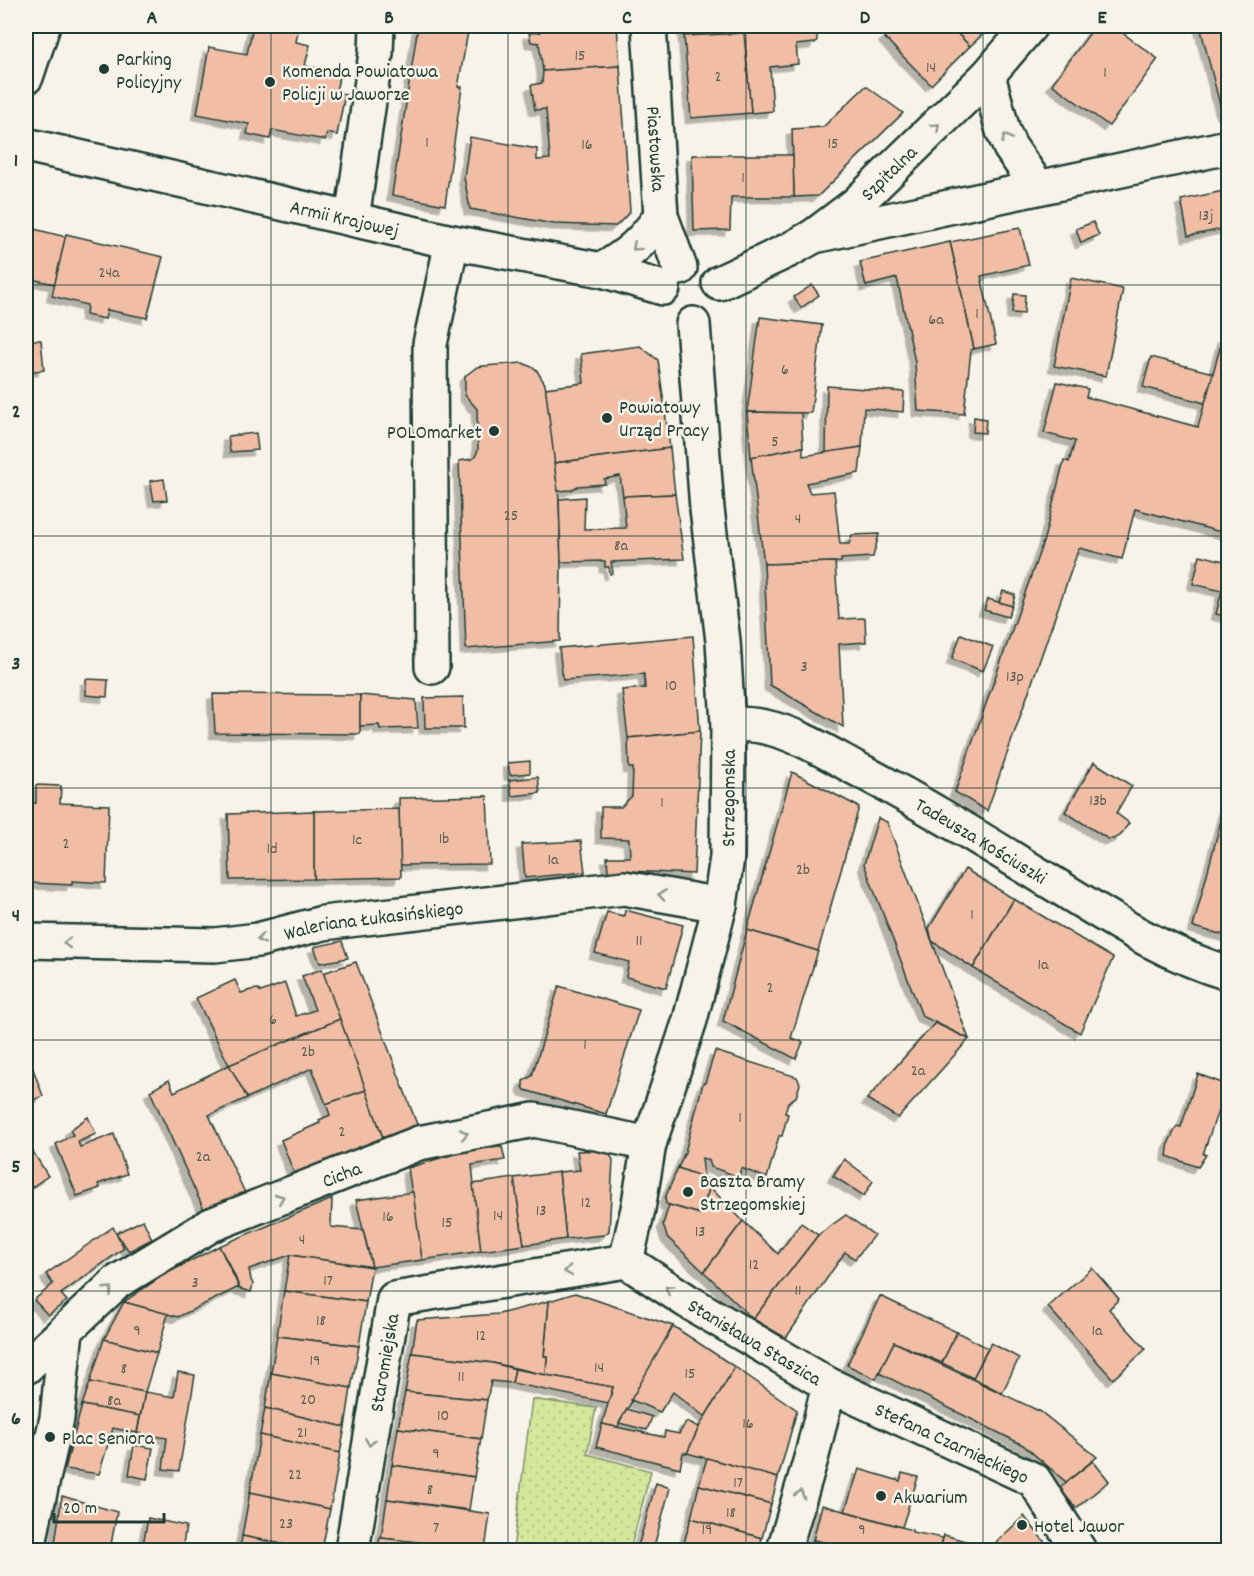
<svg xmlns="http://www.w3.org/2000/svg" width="1254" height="1576" font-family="Dekko,sans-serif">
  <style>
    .park { fill: url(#park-dots); stroke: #7a9267; stroke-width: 1.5 }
    .building { fill: #f2bda5; stroke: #1f3d34; stroke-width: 1.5; filter: url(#shadow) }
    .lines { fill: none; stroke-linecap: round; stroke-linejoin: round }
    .minor-casing { stroke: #1f3d34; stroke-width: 38 }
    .minor { stroke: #f7f3e8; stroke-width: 33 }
    .oneway { stroke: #8b988e }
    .grid { fill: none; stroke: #1f3d34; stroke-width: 1.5; stroke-opacity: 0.55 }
    .poi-dot { fill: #1f3d34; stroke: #f7f3e8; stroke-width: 2 }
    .labels { text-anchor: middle; stroke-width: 5; stroke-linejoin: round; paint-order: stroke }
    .number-label { font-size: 16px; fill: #545d50 }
    .poi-label { font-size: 20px; fill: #1f3d34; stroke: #f7f3e8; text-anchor: start }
    .street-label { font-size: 20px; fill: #1f3d34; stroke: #f7f3e8 }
    .neatline { fill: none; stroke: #1f3d34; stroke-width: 2 }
    .grid-label { font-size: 20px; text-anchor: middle; font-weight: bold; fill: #1f3d34 }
  </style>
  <defs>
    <pattern id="park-dots" width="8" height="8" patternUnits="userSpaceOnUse" patternTransform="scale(1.5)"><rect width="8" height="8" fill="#d5e79a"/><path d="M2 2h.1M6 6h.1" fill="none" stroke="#b6c785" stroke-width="1.8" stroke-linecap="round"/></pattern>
    <filter id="shadow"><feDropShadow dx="-5.5" dy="5.5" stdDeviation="0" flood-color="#0004"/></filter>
  </defs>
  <rect width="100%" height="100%" fill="#f7f3e8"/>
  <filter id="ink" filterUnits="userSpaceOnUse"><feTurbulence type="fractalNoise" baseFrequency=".0167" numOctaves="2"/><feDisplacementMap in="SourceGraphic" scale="12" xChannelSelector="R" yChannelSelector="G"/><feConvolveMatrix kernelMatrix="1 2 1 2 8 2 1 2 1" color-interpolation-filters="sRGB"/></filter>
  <g filter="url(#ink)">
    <!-- park -->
    <path class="park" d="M532,1399L596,1408L587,1454L651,1471L630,1550H513Z"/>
    <!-- building -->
    <g class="building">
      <path d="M253,26H299L296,42L310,45L305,66L340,72L336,92L345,94L337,135L327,133L325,140L272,130L270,139L247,134L249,124L197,114L209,47L247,54Z"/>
      <path d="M418,26H469L458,87H462L445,205L392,195Z"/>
      <path d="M539,26H617L620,66L543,71L539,43L531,42L529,33L540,32Z"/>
      <path d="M683,26H817V40L815,43L796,45L798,64L770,67L773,111L751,113L744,33L684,36Z"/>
      <path d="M896,26H950L970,46L931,85L884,37Z"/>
      <path d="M950,26H992L970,46Z"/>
      <path d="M1095,26H1113L1158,59L1109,126L1052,84Z"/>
      <path d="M1200,26H1228V112L1222,113Z"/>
      <path d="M744,33L751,113L691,118L684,36Z"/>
      <path d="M620,66L630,212L616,226L554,224L470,209L464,177L470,137L537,149V160L550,159L546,109L535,110L531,85L542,83L543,71Z"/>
      <path d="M866,86L903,113L818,196L794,197L792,129L823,127Z"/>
      <path d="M692,155H793L794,197H731L730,230L694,231Z"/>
      <path d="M1228,190V228L1188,236L1181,200Z"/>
      <path d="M1093,222L1099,235L1081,243L1076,229Z"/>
      <path d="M26,227L66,237L55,284L26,278Z"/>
      <path d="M1020,228L1029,265L981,276L996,344L974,349L950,242Z"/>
      <path d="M66,234L163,257L147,318L107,310L105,319L86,315L87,305L52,296Z"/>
      <path d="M950,242L974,349L971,350L964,414L918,411L915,362L897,278L866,286L860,262Z"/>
      <path d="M1071,278L1123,289L1106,376L1054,366Z"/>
      <path d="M812,285L819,295L801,308L794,297Z"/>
      <path d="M1014,294L1025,295L1024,314L1012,313Z"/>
      <path d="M760,317L822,325L811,413L747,412Z"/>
      <path d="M1223,337L1228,339V534L1135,509L1122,559L1079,548L987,811L955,792L1044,539L1064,460L1069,462L1075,441L1044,433L1057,382L1088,389L1086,397L1198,427Z"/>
      <path d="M26,340H41L44,370L26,372Z"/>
      <path d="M640,346L658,360L670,448L554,463L545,388L584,383L581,354Z"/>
      <path d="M1151,357L1213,373L1205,403L1143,387Z"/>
      <path d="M523,363L536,369L545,384L559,499L561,562L560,641L466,649L459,461L472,459L475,457L478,450L477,409L465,395V376L477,367L484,366Z"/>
      <path d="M827,386L904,392L903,412L864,408L862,447L826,453Z"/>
      <path d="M747,412L801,413L803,447L751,457Z"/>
      <path d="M26,414L27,493H26Z"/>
      <path d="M974,417L986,419L985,433L973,432Z"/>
      <path d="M256,433L258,450L230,452L228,436Z"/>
      <path d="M803,447V456L862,447L859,473L806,483L810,493L834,491L840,544H849L852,535L879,534L873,557L841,559V562L764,564L751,457Z"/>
      <path d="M670,448L675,494L623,496L620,476L604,479L605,484L578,486L571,490L558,491L554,463Z"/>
      <path d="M164,479L167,500L154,501L150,481Z"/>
      <path d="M675,494L684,559L611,562L613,573L610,574L609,567H605V561L561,562L559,499L585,497L584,529L626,528L623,496Z"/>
      <path d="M1200,555L1228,562V617L1216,614L1222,591L1193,584Z"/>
      <path d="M835,562L839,619L865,618L866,642L839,644L843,727L770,685L764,564Z"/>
      <path d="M1003,591L1015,595L1012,606L999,602Z"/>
      <path d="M988,599L1012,606L1008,617L984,610Z"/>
      <path d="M961,634L993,647L983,671L952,659Z"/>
      <path d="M693,636L700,731L628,738L622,690L645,688L644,674L563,680L559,648Z"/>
      <path d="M86,679L108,680L107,697L86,695Z"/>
      <path d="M213,694L360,695V734L215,733Z"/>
      <path d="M360,695L416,700L418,728L380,729L379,725L360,726Z"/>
      <path d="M463,697L464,728H425L424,698Z"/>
      <path d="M700,731L694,874L628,871L608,872L607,857H630L629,839L601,838V807H621L632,796L633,768H629L628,738Z"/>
      <path d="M530,761V773L510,775L508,763Z"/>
      <path d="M1094,762L1132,786L1116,813L1129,823L1120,836L1113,839H1108L1065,812Z"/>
      <path d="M792,772L859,807L818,951L747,930Z"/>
      <path d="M538,777L540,793L512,796L509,780Z"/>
      <path d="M36,785L61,786L60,803L109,805L106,883L72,881V885L31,883L32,879H26V803H36Z"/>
      <path d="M487,796L490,864L400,865L399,798Z"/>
      <path d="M1226,802L1228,803V936L1193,927Z"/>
      <path d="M399,809L401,877L314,879V811Z"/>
      <path d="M314,811V879L230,880L228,814Z"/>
      <path d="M878,818L887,822L969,1039L922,1016L864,864Z"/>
      <path d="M581,841L585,872L525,878L522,844Z"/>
      <path d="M965,869L1014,899L973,968L932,941L929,928Z"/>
      <path d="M1014,899L1113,958L1080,1033L973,968Z"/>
      <path d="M625,910L683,925L666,988L626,977L629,962L595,953L607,912L624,916Z"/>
      <path d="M747,930L818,951L791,1038L803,1042L796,1059L723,1021Z"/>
      <path d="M342,941L348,958L320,963L314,947Z"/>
      <path d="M356,962L418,1127L383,1138L323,973Z"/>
      <path d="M322,969L340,1019L229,1065L196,998L235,980L241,993L251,990L258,989L261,992L285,983L296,1016L315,1010L302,976Z"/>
      <path d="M559,986L639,1010L606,1114L525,1090L523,1087V1081L532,1076Z"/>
      <path d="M340,1019L366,1090L326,1104L312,1068L247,1098L229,1065Z"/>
      <path d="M935,1023L969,1039L898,1118L867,1099Z"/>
      <path d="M715,1051L797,1077L800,1084L796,1097L788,1102L785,1113L788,1114L782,1136H779L767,1178L741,1168L739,1177L711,1167L709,1160L702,1158L704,1178L678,1168L685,1152L703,1083H705Z"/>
      <path d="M229,1065L247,1098L209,1115L246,1195L205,1212L150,1091L169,1080L174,1092Z"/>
      <path d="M32,1066L43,1096L26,1103V1068Z"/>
      <path d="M1198,1074L1227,1085L1203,1154L1206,1155L1198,1167L1167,1156L1169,1142L1177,1126L1181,1127Z"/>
      <path d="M366,1090L383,1138L294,1173L281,1140L320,1123L319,1120L330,1115L326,1104Z"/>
      <path d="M88,1117L96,1134L78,1142L80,1147L114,1134L127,1174L98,1184L100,1188L77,1196L56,1144L73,1135L70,1130Z"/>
      <path d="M27,1142L48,1176L26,1191V1143Z"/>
      <path d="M502,1147L505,1160L472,1165L481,1251L422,1260L408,1168L466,1150Z"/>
      <path d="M604,1150L609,1153L613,1160L609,1231L604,1235L566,1239L559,1172L580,1170L577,1151Z"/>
      <path d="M844,1159L873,1181L864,1196L833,1176Z"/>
      <path d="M678,1168L713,1181L700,1214L666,1204L665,1198Z"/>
      <path d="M559,1172L566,1239L524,1245L514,1178Z"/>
      <path d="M514,1178L524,1245L481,1251L473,1184Z"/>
      <path d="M710,1187L743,1221L704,1272L667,1237L663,1224L669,1205L700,1214Z"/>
      <path d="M413,1192L422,1260L372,1267L356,1200Z"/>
      <path d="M332,1199L331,1227L363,1230L372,1267L290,1255L249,1269L251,1280L253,1284L251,1292L237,1288L239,1287L234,1274L219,1246Z"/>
      <path d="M846,1215L874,1235L855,1259L845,1252L786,1338L753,1319L818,1235Z"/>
      <path d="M143,1220L152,1239L129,1251L116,1233Z"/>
      <path d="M743,1221L778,1254L801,1223L818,1235L753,1319L704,1272Z"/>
      <path d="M113,1227L124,1248L61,1294L67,1301L48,1315L34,1300L53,1284L46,1274Z"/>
      <path d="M219,1246L239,1287L178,1317L124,1302L162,1276Z"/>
      <path d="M290,1255L372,1267L366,1302L284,1291Z"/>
      <path d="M1092,1268L1119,1299L1109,1309L1146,1349L1113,1379L1048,1307Z"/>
      <path d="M284,1291L366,1302L359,1346L277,1336Z"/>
      <path d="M575,1293L673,1326L617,1428L602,1424L613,1387L546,1375L547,1356H544L549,1301Z"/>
      <path d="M880,1296L957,1332L942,1363L894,1342L876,1379L847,1365Z"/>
      <path d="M549,1301L544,1356H547L546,1375L493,1363L412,1353L417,1320L499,1314Z"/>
      <path d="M124,1302L168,1314L157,1353L104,1339Z"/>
      <path d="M673,1326L735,1367L705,1417L673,1392L660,1412L631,1400Z"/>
      <path d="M957,1332L988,1348L973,1378L942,1363Z"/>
      <path d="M277,1336L359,1346L351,1388L271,1373Z"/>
      <path d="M104,1339L157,1353L145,1392L90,1382Z"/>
      <path d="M894,1342L1041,1412L1097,1457L1066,1482L1023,1445L879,1373Z"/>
      <path d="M991,1343L1019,1358L1002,1393L973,1378Z"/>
      <path d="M412,1353L493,1363L515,1369L512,1383L491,1381L487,1400L405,1392Z"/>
      <path d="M735,1367L797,1410L778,1478L687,1453L699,1427Z"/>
      <path d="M515,1369L546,1375L613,1387L608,1403L512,1383Z"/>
      <path d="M178,1372L195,1375L179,1471L163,1469L167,1438L137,1433L145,1392L174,1397Z"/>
      <path d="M271,1373L351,1388L345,1427L265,1408Z"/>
      <path d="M90,1382L145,1392L140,1416L82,1405Z"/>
      <path d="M405,1392L487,1400L481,1439L398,1428Z"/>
      <path d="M82,1405L140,1416L137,1433L113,1428L99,1474L65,1469Z"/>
      <path d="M265,1408L345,1427L340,1453L260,1435Z"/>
      <path d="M627,1409L652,1417L647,1430L619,1423Z"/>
      <path d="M686,1422L699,1427L687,1453H683L680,1468L596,1447L602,1424L664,1437L665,1431L679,1434Z"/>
      <path d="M398,1428L481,1439L474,1477L392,1465Z"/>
      <path d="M260,1435L340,1453L330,1509L250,1492Z"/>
      <path d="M134,1445L153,1448L147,1479L129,1475Z"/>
      <path d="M707,1458L778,1478L771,1504L699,1485Z"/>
      <path d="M1093,1461L1109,1481L1076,1508L1059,1488Z"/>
      <path d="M392,1465L474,1477L469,1510L387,1499Z"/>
      <path d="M859,1469L900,1481L902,1473L918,1477L902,1527L845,1511Z"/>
      <path d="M656,1483L670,1488L653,1550H637Z"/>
      <path d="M699,1485L771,1504L762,1538L691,1518Z"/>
      <path d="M250,1492L330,1509L322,1550H311L242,1536Z"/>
      <path d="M62,1496L117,1512L110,1550H54Z"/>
      <path d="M387,1499L490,1514L485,1550L381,1538Z"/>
      <path d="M822,1505L912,1530V1532L943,1538L940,1550H864L813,1540Z"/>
      <path d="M1024,1516L1047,1545V1550H940L944,1535L990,1548Z"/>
      <path d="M148,1518L186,1526L182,1550H142Z"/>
      <path d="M691,1518L762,1538L759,1550H682Z"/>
      <path d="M242,1536L311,1550H240Z"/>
      <path d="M380,1538H381L462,1547V1550H377Z"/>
      <path d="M813,1540L864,1550H810Z"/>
    </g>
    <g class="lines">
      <!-- minor casing -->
      <g class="minor-casing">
        <g id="minor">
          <path id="s1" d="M649,26L661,216L680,268"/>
          <path d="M988,75L1003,131L1010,147L1038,187"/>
          <path d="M26,77L43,26"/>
          <path id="s2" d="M26,145L452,242L602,270L663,288"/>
          <path d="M352,219L376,53L377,26"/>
          <path d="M814,236L1228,147"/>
          <path d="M602,270C629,254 643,242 661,216"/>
          <path id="s3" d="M719,283L789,250L814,236L855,205L988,75L1030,26"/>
          <path d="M432,667L430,344L452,242"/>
          <path id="s4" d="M728,724C740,724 753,724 765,727C799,734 832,756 863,772C933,809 1000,851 1067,892C1119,924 1170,956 1228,973"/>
          <path id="s5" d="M26,941L215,945L258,940L323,923L624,888L720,905"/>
          <path id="s6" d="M626,1261L638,1209L649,1144L690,1020L720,905L727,857L728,724L723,641L707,509L693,324"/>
          <path id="s7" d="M626,1261L687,1301L829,1385L812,1455L784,1550"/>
          <path id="s8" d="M66,1330L117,1282L211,1225L419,1143L534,1120L649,1144"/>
          <path d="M26,1367L66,1330L57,1418L35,1514L28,1550"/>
          <path id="s9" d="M829,1385L1034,1480L1079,1550"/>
          <path id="s10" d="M352,1550L394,1299L626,1261"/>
        </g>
      </g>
      <!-- minor -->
      <use href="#minor" class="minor"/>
    </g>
    <!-- one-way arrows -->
    <defs><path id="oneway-chevron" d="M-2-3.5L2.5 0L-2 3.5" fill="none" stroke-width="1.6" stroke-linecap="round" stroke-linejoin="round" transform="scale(1.5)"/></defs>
    <g class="oneway">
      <use href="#oneway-chevron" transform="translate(936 127) rotate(-44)"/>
      <use href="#oneway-chevron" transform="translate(1006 138) rotate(-114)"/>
      <use href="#oneway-chevron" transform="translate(636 247) rotate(138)"/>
      <use href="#oneway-chevron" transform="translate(662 895) rotate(-171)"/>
      <use href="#oneway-chevron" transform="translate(261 939) rotate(168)"/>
      <use href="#oneway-chevron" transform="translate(67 943) rotate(-179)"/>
      <use href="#oneway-chevron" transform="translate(464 1134) rotate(-11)"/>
      <use href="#oneway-chevron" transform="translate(280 1198) rotate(-22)"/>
      <use href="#oneway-chevron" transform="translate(568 1271) rotate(171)"/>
      <use href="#oneway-chevron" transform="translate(669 1289) rotate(-147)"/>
      <use href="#oneway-chevron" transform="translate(109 1290) rotate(-43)"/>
      <use href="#oneway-chevron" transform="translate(370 1442) rotate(99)"/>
      <use href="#oneway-chevron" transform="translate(800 1494) rotate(-73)"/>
    </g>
  </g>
  <!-- grid -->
  <path class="grid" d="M271,26V1550M508,26V1550M746,26V1550M983,26V1550M26,285H1228M26,536H1228M26,788H1228M26,1040H1228M26,1291H1228"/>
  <!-- markers -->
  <g class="poi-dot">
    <circle cx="104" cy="69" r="6"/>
    <circle cx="270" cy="82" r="6"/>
    <circle cx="607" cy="418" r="6"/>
    <circle cx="494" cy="431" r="6"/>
    <circle cx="688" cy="1192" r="6"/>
    <circle cx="50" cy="1437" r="6"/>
    <circle cx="881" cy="1496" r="6"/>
    <circle cx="1022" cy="1525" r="6"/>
  </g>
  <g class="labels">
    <!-- number labels -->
    <g class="number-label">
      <text x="580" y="60">15</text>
      <text x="931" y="72">14</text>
      <text x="1105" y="77">1</text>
      <text x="718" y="81">2</text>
      <text x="427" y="147">1</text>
      <text x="833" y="148">15</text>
      <text x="587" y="149">16</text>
      <text x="743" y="182">1</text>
      <text x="1206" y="220">13j</text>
      <text x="109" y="277">24a</text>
      <text x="977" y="318">1</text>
      <text x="936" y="324">6a</text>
      <text x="785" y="374">6</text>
      <text x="775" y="446">5</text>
      <text x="511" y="520">25</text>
      <text x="798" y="523">4</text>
      <text x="621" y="550">8a</text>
      <text x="804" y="671">3</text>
      <text x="1015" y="681">13p</text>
      <text x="671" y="690">10</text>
      <text x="1098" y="805">13b</text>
      <text x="662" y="807">1</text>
      <text x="444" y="843">1b</text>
      <text x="357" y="844">1c</text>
      <text x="66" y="848">2</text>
      <text x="272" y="853">1d</text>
      <text x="553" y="864">1a</text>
      <text x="803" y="874">2b</text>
      <text x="972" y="919">1</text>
      <text x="639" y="945">11</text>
      <text x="1043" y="969">1a</text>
      <text x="770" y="992">2</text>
      <text x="273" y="1024">6</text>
      <text x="585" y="1049">1</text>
      <text x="308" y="1056">2b</text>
      <text x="918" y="1075">2a</text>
      <text x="740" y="1122">1</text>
      <text x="342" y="1136">2</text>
      <text x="203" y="1161">2a</text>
      <text x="586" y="1207">12</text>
      <text x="541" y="1215">13</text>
      <text x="498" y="1220">14</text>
      <text x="388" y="1221">16</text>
      <text x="447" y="1227">15</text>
      <text x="700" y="1236">13</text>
      <text x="302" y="1244">4</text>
      <text x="754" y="1269">12</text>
      <text x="328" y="1285">17</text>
      <text x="195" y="1287">3</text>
      <text x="798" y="1295">11</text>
      <text x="321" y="1325">18</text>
      <text x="137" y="1335">9</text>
      <text x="1097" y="1335">1a</text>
      <text x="481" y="1340">12</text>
      <text x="315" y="1365">19</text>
      <text x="599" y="1372">14</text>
      <text x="124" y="1373">8</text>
      <text x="690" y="1378">15</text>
      <text x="461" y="1381">11</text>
      <text x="308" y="1404">20</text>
      <text x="114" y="1405">8a</text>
      <text x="443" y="1420">10</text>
      <text x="748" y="1428">16</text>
      <text x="302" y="1437">21</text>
      <text x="436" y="1458">9</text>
      <text x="295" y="1479">22</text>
      <text x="738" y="1487">17</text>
      <text x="430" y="1494">8</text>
      <text x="731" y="1517">18</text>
      <text x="286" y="1528">23</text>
      <text x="436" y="1532">7</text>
      <text x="707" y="1534">19</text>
      <text x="862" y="1534">9</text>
    </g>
    <!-- poi labels -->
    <g class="poi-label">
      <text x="116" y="65">Parking<tspan x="116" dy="23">Policyjny</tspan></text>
      <text x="282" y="77">Komenda Powiatowa<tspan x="282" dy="23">Policji w Jaworze</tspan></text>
      <text x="619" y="413">Powiatowy<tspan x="619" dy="23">Urząd Pracy</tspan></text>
      <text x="482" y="438" text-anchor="end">POLOmarket</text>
      <text x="700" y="1187">Baszta Bramy<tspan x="700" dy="23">Strzegomskiej</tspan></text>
      <text x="62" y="1444">Plac Seniora</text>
      <text x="893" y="1503">Akwarium</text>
      <text x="1034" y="1532">Hotel Jawor</text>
    </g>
    <!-- street labels -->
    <g class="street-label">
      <text dy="7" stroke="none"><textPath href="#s1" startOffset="123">Piastowska</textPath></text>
      <text dy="7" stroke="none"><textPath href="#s3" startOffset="204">Szpitalna</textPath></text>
      <text dy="7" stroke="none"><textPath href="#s2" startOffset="327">Armii Krajowej</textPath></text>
      <text dy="7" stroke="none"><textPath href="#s6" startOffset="476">Strzegomska</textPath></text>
      <text dy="7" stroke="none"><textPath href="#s4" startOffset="282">Tadeusza Kościuszki</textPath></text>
      <text dy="7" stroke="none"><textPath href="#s5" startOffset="350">Waleriana Łukasińskiego</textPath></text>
      <text dy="7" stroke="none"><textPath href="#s8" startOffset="320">Cicha</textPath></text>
      <text dy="7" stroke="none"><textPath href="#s7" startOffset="152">Stanisława Staszica</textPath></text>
      <text dy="7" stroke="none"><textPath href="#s10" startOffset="190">Staromiejska</textPath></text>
      <text dy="7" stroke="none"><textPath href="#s9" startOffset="136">Stefana Czarnieckiego</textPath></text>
    </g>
  </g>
  <!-- margin -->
  <rect width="1254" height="1576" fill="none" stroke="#f7f3e8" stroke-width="66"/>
  <!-- scale -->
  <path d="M54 1513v9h110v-9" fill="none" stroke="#1f3d34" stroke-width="3"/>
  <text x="63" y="1513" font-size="18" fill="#1f3d34" stroke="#f7f3e8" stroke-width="4.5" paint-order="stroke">20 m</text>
  <rect x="33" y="33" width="1188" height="1510" class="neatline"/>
  <g class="grid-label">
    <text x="152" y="23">A</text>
    <text x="389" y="23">B</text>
    <text x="627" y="23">C</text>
    <text x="865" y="23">D</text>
    <text x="1102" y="23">E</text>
    <text x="16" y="166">1</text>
    <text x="16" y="417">2</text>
    <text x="16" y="669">3</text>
    <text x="16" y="921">4</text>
    <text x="16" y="1172">5</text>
    <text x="16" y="1424">6</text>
  </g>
</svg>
